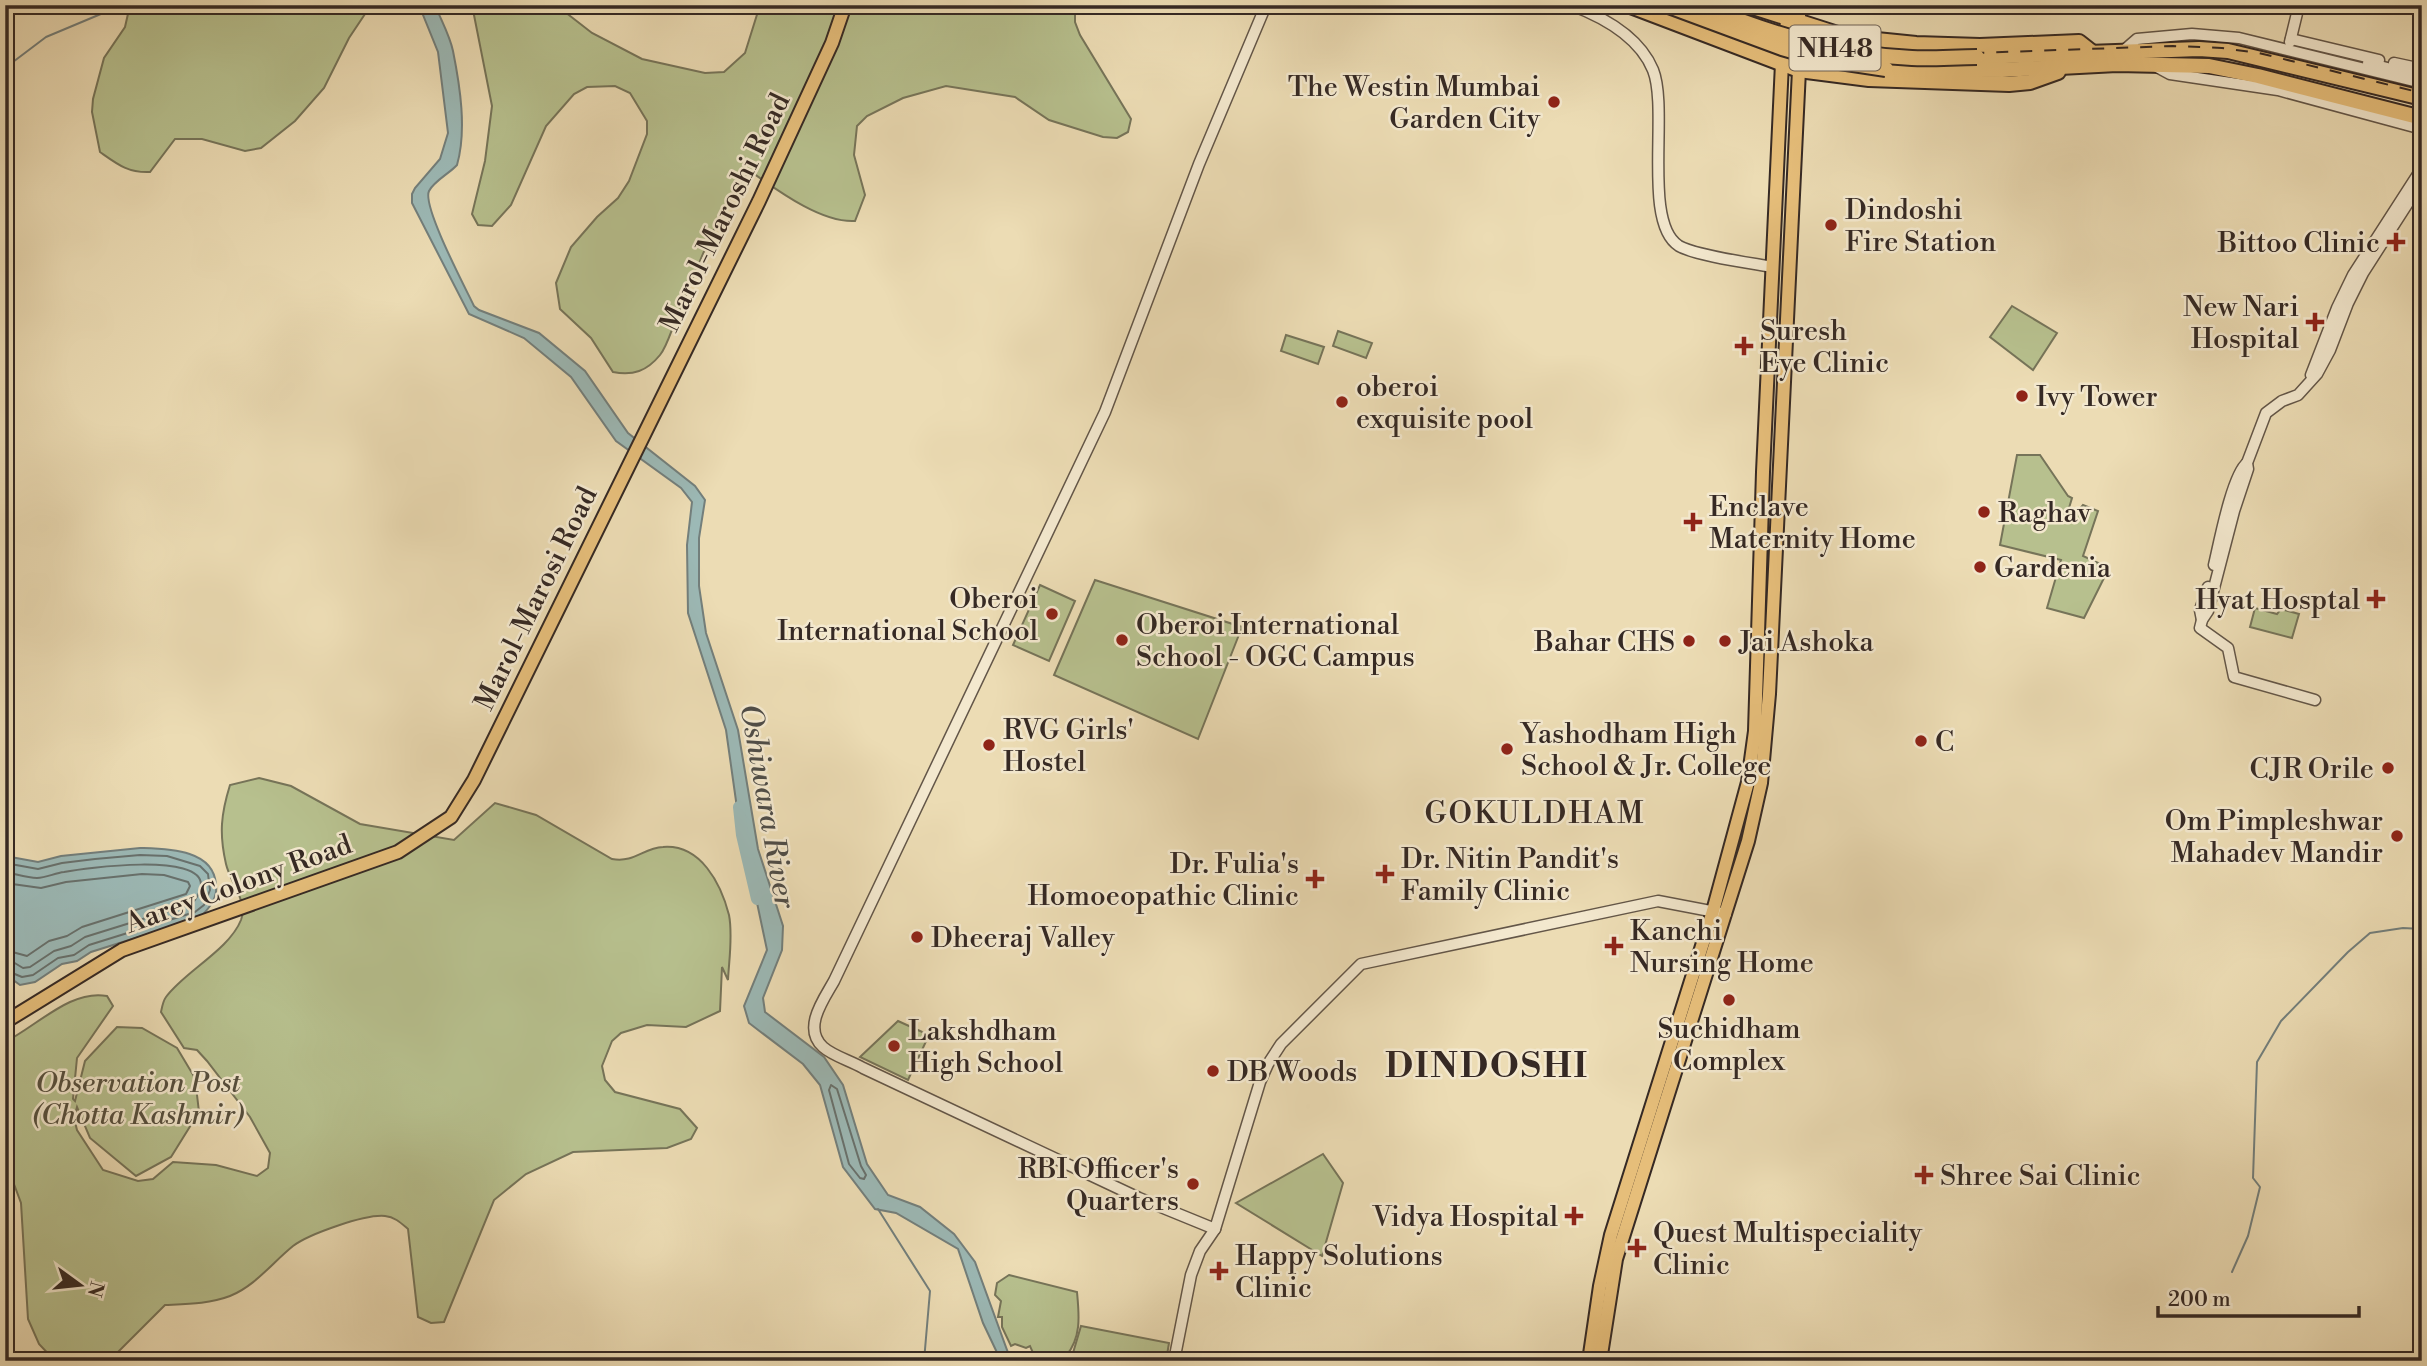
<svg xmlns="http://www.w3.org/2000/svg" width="2427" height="1366" font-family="'Libre Bodoni',serif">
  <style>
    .green { fill: #b7c08e; stroke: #767459; stroke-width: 2 }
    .water { fill: #9cb9b6; stroke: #737f7c; stroke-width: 2 }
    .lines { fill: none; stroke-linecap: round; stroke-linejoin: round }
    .shore { stroke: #68716d; stroke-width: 2 }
    .stream { stroke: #737f7c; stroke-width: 2 }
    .river { stroke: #9cb9b6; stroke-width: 12 }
    .minor-casing { stroke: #635648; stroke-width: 13 }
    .major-casing { stroke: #352924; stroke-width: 16 }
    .highway-casing { stroke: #352924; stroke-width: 18 }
    .minor { stroke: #f3e8ce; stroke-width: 10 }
    .major { stroke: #e6be7a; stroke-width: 12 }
    .highway { stroke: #e6be7a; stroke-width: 14 }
    .rail { stroke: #352924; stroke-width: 2; stroke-dasharray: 12 12; stroke-linecap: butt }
    .highway-bridge-casing { stroke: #352924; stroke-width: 18; stroke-linecap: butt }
    .highway-bridge { stroke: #e6be7a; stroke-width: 14 }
    .poi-dot { fill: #8f2418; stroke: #f3e8ce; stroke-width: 2.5 }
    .labels { text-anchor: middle; stroke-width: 5; stroke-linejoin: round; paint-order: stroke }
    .shield { fill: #f3e8ce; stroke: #6e6257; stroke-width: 2 }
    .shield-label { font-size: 26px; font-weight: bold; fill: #352924 }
    .poi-label { font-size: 28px; fill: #352924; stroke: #f3e8ce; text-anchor: start }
    .street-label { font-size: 28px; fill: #352924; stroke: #f3e8ce }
    .park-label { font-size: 28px; font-style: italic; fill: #564f3e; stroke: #f3e8ce }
    .water-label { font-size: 30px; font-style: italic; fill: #4f4d48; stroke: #f3e8ce }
    .neighbourhood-label { font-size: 30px; letter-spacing: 2px; fill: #352924; stroke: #f3e8ce }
    .district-label { font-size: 35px; font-weight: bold; letter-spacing: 2px; fill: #352924; stroke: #f3e8ce }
  </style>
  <rect width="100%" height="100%" fill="#ecdcb4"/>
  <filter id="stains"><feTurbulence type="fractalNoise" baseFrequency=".00286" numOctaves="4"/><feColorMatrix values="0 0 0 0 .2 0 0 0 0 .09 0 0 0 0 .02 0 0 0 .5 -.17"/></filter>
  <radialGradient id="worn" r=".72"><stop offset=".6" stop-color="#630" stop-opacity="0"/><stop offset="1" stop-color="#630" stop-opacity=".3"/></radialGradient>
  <!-- green -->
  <g class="green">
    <path d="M130,5H371L349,38L324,88L295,121L261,148L245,151L202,139H175L150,172C128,173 117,164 100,152L92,112L93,99L104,58L125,27Z"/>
    <path d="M472,5H556L592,33L642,59L705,73L724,72L745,53L760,5H1075V22L1080,35L1131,119L1128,132L1117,138L1103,137L1049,120L1015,97L946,86L903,98L867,116L857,126L854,155L865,195L855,221C821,223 777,190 750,171C720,203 695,274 678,315C672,327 668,345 660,355C647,371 633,376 613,372L591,338L560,309L556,283L571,247L597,217L618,198L629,181L647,134V121L630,93L615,86L587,87L574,94L546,126L511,205L492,226L478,225L472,214L485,161L492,106Z"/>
    <path d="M2012,306L2057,333L2033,370L1990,337Z"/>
    <path d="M1338,331L1372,343L1366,358L1333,346Z"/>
    <path d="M1286,335L1324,347L1318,364L1281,351Z"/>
    <path d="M2017,455H2040L2068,496L2072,498L2069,508L2077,512L2083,505L2098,511L2083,556L2109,568L2084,618L2047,608L2061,560L2000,545Z"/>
    <path d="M1095,580L1242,627L1198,739L1054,675Z"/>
    <path d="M1040,585L1075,601L1049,661L1013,645Z"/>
    <path d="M2255,608L2277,614L2281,609L2299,614L2292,638L2250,627Z"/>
    <path d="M259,778L291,786L360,824L454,840L495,803L536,815L612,859C635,863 643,848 663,847C701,844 721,884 729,915C733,935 729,960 728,980L722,967L720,1011L686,1027L647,1025L621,1033L612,1041L602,1066L605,1080L615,1092L680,1109L697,1128L691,1139L667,1148L573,1152L526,1174L494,1200L444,1322L431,1323L418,1317L408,1229C401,1223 395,1217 385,1216C365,1214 309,1234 293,1246C272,1263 255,1286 230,1296C209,1304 187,1304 165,1305L116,1354L105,1361H55L39,1344L28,1319L21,1203L5,1160V1042C37,1026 71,989 107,996L113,1006L77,1058L73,1099L75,1101L85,1061L117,1027L142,1028L177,1048L195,1078L199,1112L171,1157L136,1176L90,1138L77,1107L74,1118L77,1130L103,1170L138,1181L153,1179L173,1162L216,1165L257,1176L268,1168L270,1153L250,1117L207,1061L197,1050L184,1048L161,1012C162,1007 163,1001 166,997C184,972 229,950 241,920C248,901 230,882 226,864C219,834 221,814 230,785Z"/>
    <path d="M898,1021L929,1035L908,1080L860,1057Z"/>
    <path d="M1323,1154L1343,1183L1322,1256L1236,1203Z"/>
    <path d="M1009,1275L1077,1292C1079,1314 1082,1337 1066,1356L1051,1354L1049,1361H1032L1034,1355L1030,1346L1026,1348L1015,1344L1011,1346L1002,1327V1317H998L1001,1301L995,1295L997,1283Z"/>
    <path d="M1081,1326L1169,1343L1166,1361H1064L1073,1353Z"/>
  </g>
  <!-- water -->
  <g class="water">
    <path d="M419,5H435C441,20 450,36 453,51C460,86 467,130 457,165C450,173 434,181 429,191C422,206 465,287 474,306L479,310L539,333L585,371L628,433L695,486L705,500L699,538V586L706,633L738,730L758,849L783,926L782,950L763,998L765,1012L824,1057L843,1085L867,1164L888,1195L920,1207L954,1234L975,1262L1011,1361H1001L983,1323L958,1249L896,1213L875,1209L843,1167L820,1085L803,1064L749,1023L744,1006L767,950L737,808L726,730L688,613L687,545L692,502L681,488L616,441L571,377L524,338L469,314L412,203V194L415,188L440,159L448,133L438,52Z"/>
    <path d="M140,848C168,849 214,849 216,885C218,898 209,909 199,918L91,952L77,961L62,964L35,982L20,985L5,974V856L38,862L61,856Z"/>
  </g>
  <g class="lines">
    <!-- shore -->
    <g class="shore">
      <path d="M5,863L38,869L62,863L95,859L140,855L167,856L200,866L208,874L210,890L204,905L195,912L89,945L74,955L58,958L33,975L22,977L5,970"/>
      <path d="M5,872C16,874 27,878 37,878C46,878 55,873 64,872C85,868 202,852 201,885C200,893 197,899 191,904L85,937L71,946L54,951L30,967L23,968L13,962L5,961"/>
      <path d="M5,883L41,888L66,882L142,874L164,875L188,882L190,886L186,894L82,927L67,936L49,941L27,956L5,950"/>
      <path d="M831,1085L837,1089L861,1166L866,1175L864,1179L860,1178L849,1164L829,1090Z"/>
    </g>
    <!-- stream -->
    <g class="stream">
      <path d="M5,68L46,37L108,11L111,5"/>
      <path d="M878,1209L930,1291L924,1361"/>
      <path d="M2232,1272L2248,1236L2260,1187L2253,1178L2257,1062L2281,1021L2348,952L2370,933L2403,928L2422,929"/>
    </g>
    <!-- river -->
    <path class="river" d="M739,807L742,835L757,899"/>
    <!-- minor casing -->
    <g class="minor-casing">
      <g id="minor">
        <path d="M1571,5C1603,17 1639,36 1653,70C1669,110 1642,223 1679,246C1697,256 1751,263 1773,267"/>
        <path d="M2291,39L2379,60"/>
        <path d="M2290,42L2299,5"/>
        <path d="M2122,52L2137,39L2192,34L2239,38L2422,83"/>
        <path d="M2368,63L2418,76"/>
        <path d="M2394,63L2422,69"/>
        <path d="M2157,67L2170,74L2278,90L2422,129"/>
        <path d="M2311,375L2337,308L2353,275L2422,168"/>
        <path d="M2214,565C2219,544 2232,475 2247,463"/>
        <path d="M2202,620L2200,610L2208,587"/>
        <path d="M2315,700L2234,677L2228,648L2200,628L2202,620L2208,611L2234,511L2248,469L2247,463L2266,413L2282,401L2298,395L2317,374L2330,350L2348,303L2363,273L2422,181"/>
        <path d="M1215,1229L1139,1198L863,1068C851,1061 833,1056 823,1047C802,1028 824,999 834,981L1105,412L1199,164L1266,5"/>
        <path d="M1174,1361L1191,1275L1200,1251L1215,1229L1260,1082L1268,1064L1281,1044L1361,964L1658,901L1726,914"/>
      </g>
    </g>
    <!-- major casing -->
    <g class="major-casing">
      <g id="major">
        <path d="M5,1022L122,950L398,852L451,817L474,780L759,201L832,43L845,5"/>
        <path d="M1589,1361L1600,1286L1611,1235L1713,911L1748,782L1755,731L1763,472L1782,63L1789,5"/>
        <path d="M1600,1361L1616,1259L1748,841L1761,783L1769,694L1799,70V5"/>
      </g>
    </g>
    <!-- highway casing -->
    <g class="highway-casing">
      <g id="highway">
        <path d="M1628,5L1799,70L1869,79L2009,84L2030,82L2058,72"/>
        <path d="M1747,5L1847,37L1916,44L1980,46L2079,42L2093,53"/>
        <path d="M1977,57L2199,49L2228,51L2422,98"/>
        <path d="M1886,69L2002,70L2117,64L2209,66L2258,76L2422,118"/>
      </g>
    </g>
    <!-- minor -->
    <use href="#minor" class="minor"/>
    <!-- major -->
    <use href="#major" class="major"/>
    <!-- highway -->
    <use href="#highway" class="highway"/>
    <!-- rail -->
    <path class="rail" d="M1715,5L1767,24L1822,39L1918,55L2173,46L2222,48L2259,53L2422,93"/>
    <!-- highway-bridge casing -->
    <g class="highway-bridge-casing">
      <g id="highway-bridge">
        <path d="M1666,5L1782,48L1820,59L1886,69"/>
        <path d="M1700,5C1768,33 1838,55 1912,58C1934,59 1955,57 1977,57"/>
      </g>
    </g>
    <!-- highway-bridge -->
    <use href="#highway-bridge" class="highway-bridge"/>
  </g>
  <!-- markers -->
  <g class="poi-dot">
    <circle cx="1554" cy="102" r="7"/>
    <circle cx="1831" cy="225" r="7"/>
    <path d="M2392.5 231.5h7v7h7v7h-7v7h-7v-7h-7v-7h7z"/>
    <path d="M2311.5 311.5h7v7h7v7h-7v7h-7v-7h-7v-7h7z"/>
    <path d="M1740.5 335.5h7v7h7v7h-7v7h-7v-7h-7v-7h7z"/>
    <circle cx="2022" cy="396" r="7"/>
    <circle cx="1342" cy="402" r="7"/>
    <circle cx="1984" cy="512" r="7"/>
    <path d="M1689.5 511.5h7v7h7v7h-7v7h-7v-7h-7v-7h7z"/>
    <circle cx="1980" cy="567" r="7"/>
    <path d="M2372.5 588.5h7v7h7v7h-7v7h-7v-7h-7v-7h7z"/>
    <circle cx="1052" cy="614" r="7"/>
    <circle cx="1122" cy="640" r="7"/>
    <circle cx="1689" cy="641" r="7"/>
    <circle cx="1725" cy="641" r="7"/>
    <circle cx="1921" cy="741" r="7"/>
    <circle cx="989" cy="745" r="7"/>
    <circle cx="1507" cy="749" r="7"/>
    <circle cx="2388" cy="768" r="7"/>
    <circle cx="2397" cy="836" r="7"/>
    <path d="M1381.5 863.5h7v7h7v7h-7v7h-7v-7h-7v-7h7z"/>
    <path d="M1311.5 868.5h7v7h7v7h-7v7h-7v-7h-7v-7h7z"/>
    <circle cx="917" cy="937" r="7"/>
    <path d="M1610.5 935.5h7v7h7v7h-7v7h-7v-7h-7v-7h7z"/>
    <circle cx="1729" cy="1000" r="7"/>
    <circle cx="894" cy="1046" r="7"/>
    <circle cx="1213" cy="1071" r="7"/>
    <path d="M1920.5 1164.5h7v7h7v7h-7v7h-7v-7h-7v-7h7z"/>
    <circle cx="1193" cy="1184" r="7"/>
    <path d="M1570.5 1205.5h7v7h7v7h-7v7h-7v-7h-7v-7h7z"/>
    <path d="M1633.5 1237.5h7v7h7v7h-7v7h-7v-7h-7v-7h7z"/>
    <path d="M1215.5 1260.5h7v7h7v7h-7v7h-7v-7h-7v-7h7z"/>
  </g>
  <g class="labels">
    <!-- shield labels -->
    <rect class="shield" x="1789.5" y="25.5" width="91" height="45" rx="5"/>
    <g class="shield-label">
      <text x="1835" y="57">NH48</text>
    </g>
    <!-- poi labels -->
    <g class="poi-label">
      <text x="1540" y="96" text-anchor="end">The Westin Mumbai<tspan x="1540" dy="32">Garden City</tspan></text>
      <text x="1845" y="219">Dindoshi<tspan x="1845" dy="32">Fire Station</tspan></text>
      <text x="2380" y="252" text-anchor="end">Bittoo Clinic</text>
      <text x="2299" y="316" text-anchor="end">New Nari<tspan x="2299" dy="32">Hospital</tspan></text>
      <text x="1760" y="340">Suresh<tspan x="1760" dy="32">Eye Clinic</tspan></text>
      <text x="1356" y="396">oberoi<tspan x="1356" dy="32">exquisite pool</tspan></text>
      <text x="2036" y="406">Ivy Tower</text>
      <text x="1709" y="516">Enclave<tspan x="1709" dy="32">Maternity Home</tspan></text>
      <text x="1998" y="522">Raghav</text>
      <text x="1994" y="577">Gardenia</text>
      <text x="1038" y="608" text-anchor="end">Oberoi<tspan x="1038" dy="32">International School</tspan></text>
      <text x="2360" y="609" text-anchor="end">Hyat Hosptal</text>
      <text x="1136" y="634">Oberoi International<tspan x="1136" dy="32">School - OGC Campus</tspan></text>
      <text x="1675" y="651" text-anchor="end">Bahar CHS</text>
      <text x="1739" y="651">Jai Ashoka</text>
      <text x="1003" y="739">RVG Girls'<tspan x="1003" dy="32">Hostel</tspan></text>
      <text x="1521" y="743">Yashodham High<tspan x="1521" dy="32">School &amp; Jr. College</tspan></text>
      <text x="1935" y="751">C</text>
      <text x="2374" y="778" text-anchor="end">CJR Orile</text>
      <text x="2383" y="830" text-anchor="end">Om Pimpleshwar<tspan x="2383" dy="32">Mahadev Mandir</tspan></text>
      <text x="1401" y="868">Dr. Nitin Pandit's<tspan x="1401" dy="32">Family Clinic</tspan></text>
      <text x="1299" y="873" text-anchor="end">Dr. Fulia's<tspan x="1299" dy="32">Homoeopathic Clinic</tspan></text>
      <text x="1630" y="940">Kanchi<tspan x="1630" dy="32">Nursing Home</tspan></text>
      <text x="931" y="947">Dheeraj Valley</text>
      <text x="1729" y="1038" text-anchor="middle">Suchidham<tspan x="1729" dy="32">Complex</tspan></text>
      <text x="908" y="1040">Lakshdham<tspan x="908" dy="32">High School</tspan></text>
      <text x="1227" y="1081">DB Woods</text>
      <text x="1179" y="1178" text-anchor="end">RBI Officer's<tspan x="1179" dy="32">Quarters</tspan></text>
      <text x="1940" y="1185">Shree Sai Clinic</text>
      <text x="1558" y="1226" text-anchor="end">Vidya Hospital</text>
      <text x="1653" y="1242">Quest Multispeciality<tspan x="1653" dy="32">Clinic</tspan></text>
      <text x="1235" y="1265">Happy Solutions<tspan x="1235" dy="32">Clinic</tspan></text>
    </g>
    <!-- street labels -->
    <g class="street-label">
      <text transform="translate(724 212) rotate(-64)" y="10">Marol-Maroshi Road</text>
      <text transform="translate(535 598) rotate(-64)" y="10">Marol-Marosi Road</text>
      <text transform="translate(238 883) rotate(-20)" y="10">Aarey Colony Road</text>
    </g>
    <!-- park labels -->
    <g class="park-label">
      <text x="138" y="1092">Observation Post<tspan x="138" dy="32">(Chotta Kashmir)</tspan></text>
    </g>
    <!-- water labels -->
    <g class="water-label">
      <text transform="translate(768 806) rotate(80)" y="10">Oshiwara River</text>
    </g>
    <!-- neighbourhood labels -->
    <g class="neighbourhood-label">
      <text x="1535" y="823">GOKULDHAM</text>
    </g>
    <!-- district labels -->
    <g class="district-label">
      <text x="1487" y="1077">DINDOSHI</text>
    </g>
  </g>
  <!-- margin -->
  <rect width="2427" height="1366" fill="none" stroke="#ecdcb4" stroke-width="28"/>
  <rect x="7" y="7" width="2413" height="1352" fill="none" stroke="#352924" stroke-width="3.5"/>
  <rect x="14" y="14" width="2399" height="1338" fill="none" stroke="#352924" stroke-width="2"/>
  <!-- north arrow -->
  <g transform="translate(80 1285) rotate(105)" stroke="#f3e8ce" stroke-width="5" paint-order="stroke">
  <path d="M0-5L12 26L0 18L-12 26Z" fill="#352924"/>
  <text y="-10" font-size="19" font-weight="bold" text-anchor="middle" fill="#352924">N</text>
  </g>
  <!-- scale -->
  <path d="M2158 1306v10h201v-10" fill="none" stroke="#352924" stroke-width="3.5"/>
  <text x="2168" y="1306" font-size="21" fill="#352924" stroke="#f3e8ce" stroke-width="5" paint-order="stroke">200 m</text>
  <rect width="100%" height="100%" filter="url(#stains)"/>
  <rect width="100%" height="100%" fill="url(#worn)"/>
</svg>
